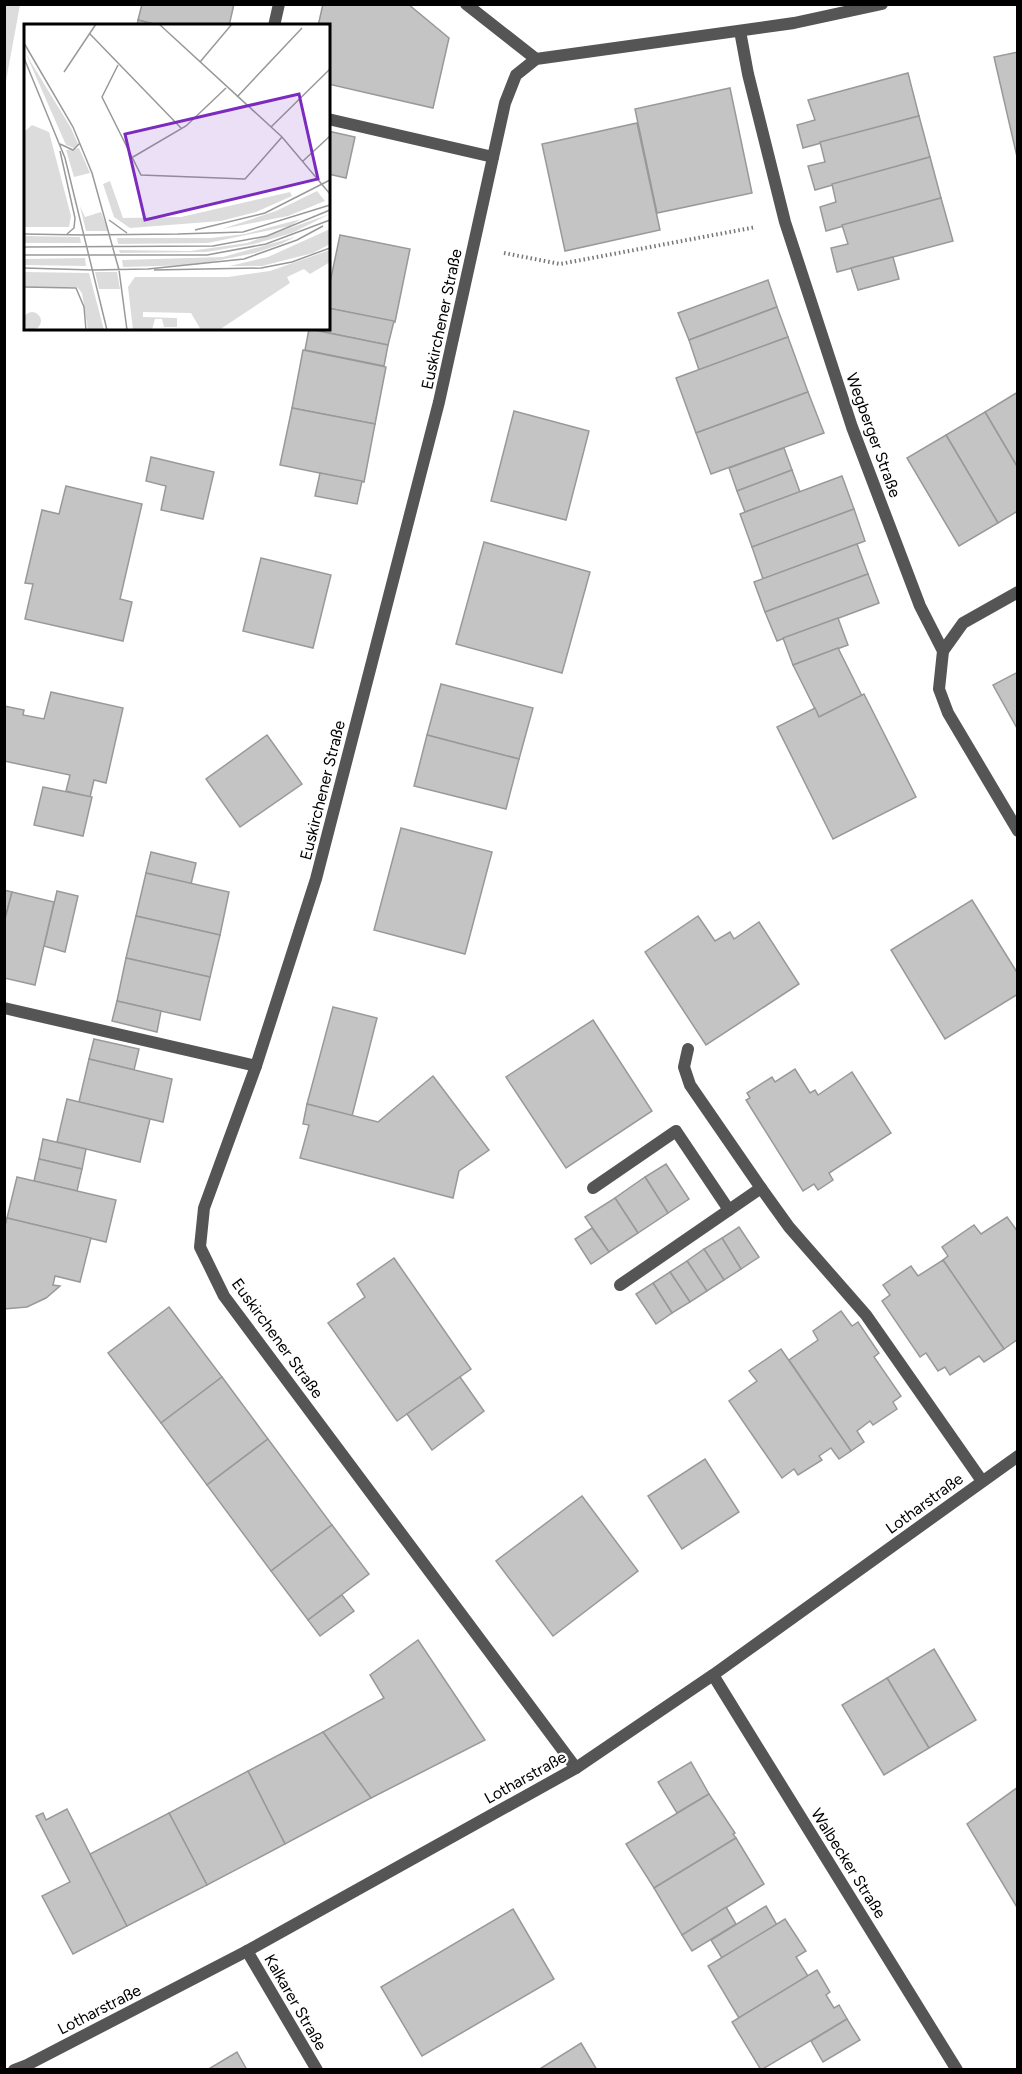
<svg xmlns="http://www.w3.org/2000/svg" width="1022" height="2074" font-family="Figtree,sans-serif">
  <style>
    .green { fill: #dcdcdc }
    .building { fill: #c4c4c4; stroke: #999; stroke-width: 1.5 }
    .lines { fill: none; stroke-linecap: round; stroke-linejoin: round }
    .path { stroke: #777; stroke-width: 4; stroke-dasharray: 1.5 3; stroke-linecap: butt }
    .service { stroke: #555; stroke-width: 12 }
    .minor { stroke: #555; stroke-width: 12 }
    .labels { text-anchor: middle; stroke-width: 4.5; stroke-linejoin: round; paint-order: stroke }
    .street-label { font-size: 16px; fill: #000; stroke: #fff }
    .inset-road { fill: none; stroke: #999; stroke-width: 1.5 }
    .view { fill: #7b2cbf; fill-opacity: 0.15; stroke: #7b2cbf; stroke-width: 3 }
    .inset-edge { fill: none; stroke: #000; stroke-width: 3 }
  </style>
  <rect width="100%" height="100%" fill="#fff"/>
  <!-- green -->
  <path class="green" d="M5,4L20,5L5,86L4,5Z"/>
  <!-- building -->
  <g class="building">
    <path d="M142,4H234L229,26H161L138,20Z"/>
    <path d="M323,4H408L449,38L433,108L328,84V26H318Z"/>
    <path d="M138,20L161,26H137Z"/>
    <path d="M1018,52V161L994,57Z"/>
    <path d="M908,73L919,116L803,148L797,125L815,120L808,100Z"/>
    <path d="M730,88L752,193L657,213L635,109Z"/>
    <path d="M919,116L930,157L815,190L808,166L825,162L820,142Z"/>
    <path d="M637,123L660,230L565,251L542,144Z"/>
    <path d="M328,131L355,137L346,178L328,174Z"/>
    <path d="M930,157L941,198L826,231L820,207L836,202L832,184Z"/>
    <path d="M941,198L953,241L837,272L831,248L848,244L842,225Z"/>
    <path d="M340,235L410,249L395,322L328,308V292Z"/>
    <path d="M893,257L899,279L858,290L851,268Z"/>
    <path d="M768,280L777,307L689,340L678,313Z"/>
    <path d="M777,307L788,337L699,370L689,340Z"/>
    <path d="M328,308L394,321L388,345L309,329L328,328Z"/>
    <path d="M309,329L388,345L384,366L305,350Z"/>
    <path d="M788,337L808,392L696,433L676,378Z"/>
    <path d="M303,350L386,367L375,424L292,408Z"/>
    <path d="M808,392L824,433L711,474L696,433Z"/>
    <path d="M1018,392V468L985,412Z"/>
    <path d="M292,408L375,424L364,482L280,465Z"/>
    <path d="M514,411L589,431L566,520L491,501Z"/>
    <path d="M985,412L1018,468V511L998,523L946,435Z"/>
    <path d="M946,435L998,523L959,546L907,458Z"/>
    <path d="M784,448L792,470L737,491L729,468Z"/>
    <path d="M151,457L214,472L203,519L161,510L166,486L146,481Z"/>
    <path d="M792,470L800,492L745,512L737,491Z"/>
    <path d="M320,473L362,481L357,504L315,496Z"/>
    <path d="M842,476L854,509L752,547L740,514Z"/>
    <path d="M66,486L142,504L120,599L132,602L123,641L25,619L33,584L25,583L42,510L59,514Z"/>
    <path d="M854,509L865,541L763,579L752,547Z"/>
    <path d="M484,542L590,572L562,673L456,644Z"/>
    <path d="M857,544L868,574L765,612L754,582Z"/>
    <path d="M261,558L331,575L313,648L243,631Z"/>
    <path d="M868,574L879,603L777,641L765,612Z"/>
    <path d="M838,618L848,645L793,665L783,638Z"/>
    <path d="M838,648L862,696L819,717L793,665Z"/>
    <path d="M1018,672V730L993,685Z"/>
    <path d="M441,684L533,708L519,759L427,735Z"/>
    <path d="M51,692L123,708L106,783L94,780L90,797L66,791L70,775L4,761V706L24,710L23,715L44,719Z"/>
    <path d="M864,694L916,797L833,839L777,727L815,708L819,717Z"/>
    <path d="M267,735L302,784L240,827L206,779Z"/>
    <path d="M427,735L519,759L506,809L414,786Z"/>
    <path d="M43,787L92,797L83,836L34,825Z"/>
    <path d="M401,828L492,852L465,954L374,930Z"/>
    <path d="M151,852L196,863L191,884L146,873Z"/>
    <path d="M146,873L229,892L220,935L136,916Z"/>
    <path d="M4,890L12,892L4,923Z"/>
    <path d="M57,891L78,896L65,952L44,946Z"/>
    <path d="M12,892L54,902L35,985L4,978V923Z"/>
    <path d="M972,900L1018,974V994L945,1039L891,950Z"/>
    <path d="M136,916L220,935L210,977L126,958Z"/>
    <path d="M698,916L715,941L730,932L734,939L759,922L799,984L706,1045L645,952Z"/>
    <path d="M126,958L210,977L200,1020L117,1001Z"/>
    <path d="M117,1001L161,1011L157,1032L112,1021Z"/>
    <path d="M333,1007L377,1018L352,1116L307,1104Z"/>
    <path d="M593,1020L652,1111L566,1168L506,1077Z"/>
    <path d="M94,1039L139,1049L134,1070L89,1059Z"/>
    <path d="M89,1059L172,1079L163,1122L79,1102Z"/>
    <path d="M795,1069L810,1093L815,1090L818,1095L852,1072L891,1133L829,1173L833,1180L818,1190L814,1184L803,1191L746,1100L750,1098L747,1093L772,1077L775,1082Z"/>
    <path d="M433,1076L489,1150L459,1171L453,1198L300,1158L309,1125L303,1124L307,1104L378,1122Z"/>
    <path d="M67,1099L150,1119L140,1162L57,1142Z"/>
    <path d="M43,1139L86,1149L82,1169L39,1159Z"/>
    <path d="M39,1159L82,1169L77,1191L34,1181Z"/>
    <path d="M666,1164L689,1199L668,1213L645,1177Z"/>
    <path d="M17,1177L116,1200L106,1242L7,1218Z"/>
    <path d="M645,1177L668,1213L638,1233L615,1198Z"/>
    <path d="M615,1198L638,1233L609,1252L585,1217Z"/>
    <path d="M1007,1217L1018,1232V1339L1004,1349L943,1260L948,1256L942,1247L974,1225L981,1234Z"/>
    <path d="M7,1218L91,1238L80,1282L55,1276L53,1285L60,1286L46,1298L27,1307L4,1309V1229Z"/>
    <path d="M739,1227L759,1257L741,1269L722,1238Z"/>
    <path d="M592,1228L609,1252L591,1264L575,1239Z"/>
    <path d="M722,1238L741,1269L724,1280L704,1249Z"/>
    <path d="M704,1249L724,1280L707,1291L687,1261Z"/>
    <path d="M394,1258L471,1369L397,1421L328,1323L365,1297L357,1284Z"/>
    <path d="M943,1260L1004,1349L984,1362L979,1356L950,1375L945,1367L938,1371L926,1353L920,1357L882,1301L890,1295L883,1285L911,1266L918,1276Z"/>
    <path d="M687,1261L707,1291L690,1302L670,1272Z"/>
    <path d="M670,1272L690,1302L672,1313L653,1283Z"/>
    <path d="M653,1283L672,1313L656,1324L636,1294Z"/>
    <path d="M169,1307L222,1377L161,1423L108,1353Z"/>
    <path d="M841,1311L852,1326L858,1322L879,1353L874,1357L901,1396L893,1402L897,1409L873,1425L870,1421L857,1431L864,1442L851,1451L789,1360L818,1340L813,1331Z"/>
    <path d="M781,1349L851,1451L839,1459L831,1448L819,1456L822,1460L798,1475L794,1469L782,1478L729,1401L757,1381L749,1371Z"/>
    <path d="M222,1377L268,1439L207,1485L161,1423Z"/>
    <path d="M460,1377L484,1411L432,1450L407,1414Z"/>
    <path d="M268,1439L332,1525L271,1571L207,1485Z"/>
    <path d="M705,1459L739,1512L682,1549L648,1496Z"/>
    <path d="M582,1496L638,1571L553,1636L496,1561Z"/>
    <path d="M332,1525L369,1574L308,1620L271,1571Z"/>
    <path d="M342,1595L354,1611L320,1636L308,1620Z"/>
    <path d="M418,1640L485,1740L371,1798L323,1732L384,1698L370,1675Z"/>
    <path d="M934,1649L976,1720L929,1748L887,1678Z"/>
    <path d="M887,1678L929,1748L884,1775L842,1705Z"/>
    <path d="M323,1732L371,1798L285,1844L248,1771Z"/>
    <path d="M691,1762L709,1794L677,1813L658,1782Z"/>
    <path d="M248,1771L285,1844L207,1885L169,1813Z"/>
    <path d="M1018,1787V1909L967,1824Z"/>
    <path d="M709,1794L735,1833L733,1834L736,1838L654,1888L626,1844Z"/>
    <path d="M67,1809L127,1926L73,1954L42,1896L70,1882L36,1816L43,1813L46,1820Z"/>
    <path d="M169,1813L207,1885L127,1926L90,1854Z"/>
    <path d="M736,1838L764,1884L682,1935L654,1888Z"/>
    <path d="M766,1906L777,1925L722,1958L711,1940Z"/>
    <path d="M726,1907L736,1924L692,1951L682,1935Z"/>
    <path d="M513,1909L554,1979L422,2056L381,1987Z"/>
    <path d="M785,1919L806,1951L796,1957L808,1976L739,2018L708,1966Z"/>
    <path d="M817,1970L830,1992L826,1995L834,2008L839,2005L847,2019L761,2070L732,2022Z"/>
    <path d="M847,2019L860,2040L823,2062L811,2041Z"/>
    <path d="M581,2043L597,2070H538Z"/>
    <path d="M237,2052L247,2070H207Z"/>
  </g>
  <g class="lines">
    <!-- path -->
    <path class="path" d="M504,253L560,264L756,227"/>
    <!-- service -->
    <g class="service">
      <path d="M466,4L536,59"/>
      <path d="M274,26L279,4"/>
      <path d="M328,119L493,157"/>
      <path d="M4,1008L256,1066"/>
      <path d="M688,1049L684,1067L690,1085L761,1188"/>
      <path d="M593,1188L676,1131L729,1210"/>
      <path d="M620,1285L761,1188L789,1227L866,1315L982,1481"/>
    </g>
    <!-- minor -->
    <g class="minor">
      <path d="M740,31L748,74L785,222L852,427L920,606L943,651L939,689L948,713L1018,831"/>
      <path d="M943,651L963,623L1018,592"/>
      <path d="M713,1675L957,2070"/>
      <path d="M576,1768L224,1296L200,1247L204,1208L256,1066L316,879L439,402L505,103L516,75L536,59L794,23L882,4"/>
      <path d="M247,1951L317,2070"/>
      <path d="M14,2070L27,2065L247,1951L576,1768L713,1675L1018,1456"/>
    </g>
  </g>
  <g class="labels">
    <!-- street labels -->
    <g class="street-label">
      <text transform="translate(441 319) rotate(-78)" y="6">Euskirchener Straße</text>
      <text transform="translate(874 435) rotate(70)" y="6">Wegberger Straße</text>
      <text transform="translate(322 790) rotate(-76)" y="6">Euskirchener Straße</text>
      <text transform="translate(278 1338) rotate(54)" y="6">Euskirchener Straße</text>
      <text transform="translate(924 1503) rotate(-36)" y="6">Lotharstraße</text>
      <text transform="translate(525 1777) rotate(-29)" y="6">Lotharstraße</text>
      <text transform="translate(849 1863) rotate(58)" y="6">Walbecker Straße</text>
      <text transform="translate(296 2002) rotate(60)" y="6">Kalkarer Straße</text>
      <text transform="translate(99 2009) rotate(-27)" y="6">Lotharstraße</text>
    </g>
  </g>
  <!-- overview -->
  <g transform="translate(24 24)">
    <rect width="306" height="306" fill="#fff"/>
    <path d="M2,30L47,104L54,120L50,124L42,121ZM8,101L25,108L47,192L45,203H0V108ZM55,124L66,149L50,153L42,126ZM86,157L99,194L157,193L266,168L268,172L232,188L197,197L106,204L90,193L79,160ZM293,167L301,177L264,192L198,205L252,187ZM56,182L61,193L77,188L84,207H62ZM306,190L268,209L230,220L182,228L96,229L95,226L166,227L223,219ZM277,195L266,202L184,219L94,220L93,214H187L221,210ZM306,205V220L289,229L238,242H206L244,233ZM0,212L56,213L57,219H0ZM271,213L257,220L231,229L171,241L99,243L98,236L199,233ZM306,226V238L286,250L280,245L263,253L266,259L195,306H177L167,289L119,288V293L153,294V303H140L138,295H131L128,306H109L104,263L111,253H204L246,247ZM61,234L62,242L0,241V235ZM0,248L65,249L80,306H64L58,269L53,263H0ZM71,248H93L96,265H75ZM-1 297a9 9 0 1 1 18 0a9 9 0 1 1-18 0Z" fill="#dcdcdc"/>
    <path class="inset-road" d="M135,0L258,113L306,170M66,10L157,104M0,19L49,103L68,149L95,246L103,306M0,34L41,134L83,306M176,38L208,0M94,41L78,73L117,151L221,155L258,113M40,48L72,0M213,73L278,4M247,103L306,45M36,120L49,126L56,119M36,127L51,194L50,204L43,210M109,133L162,102L202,64M279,137L306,112M85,196L103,209M171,206L241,189L306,156M0,210L60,211M154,210L219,208L306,181M60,211L154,210M0,223L189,222L243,212L306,186M0,231H183L242,220L306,196M0,244L68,246M124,245L220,235L273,216L299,202M68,246L124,245M130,246L237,244L268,238L306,224M0,263L52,264L60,283L62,306"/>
    <path class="view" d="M275,70L294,155L121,196L101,110Z"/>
    <rect width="306" height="306" class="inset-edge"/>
  </g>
  <!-- border -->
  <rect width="1022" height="2074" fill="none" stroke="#000000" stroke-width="12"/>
</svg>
